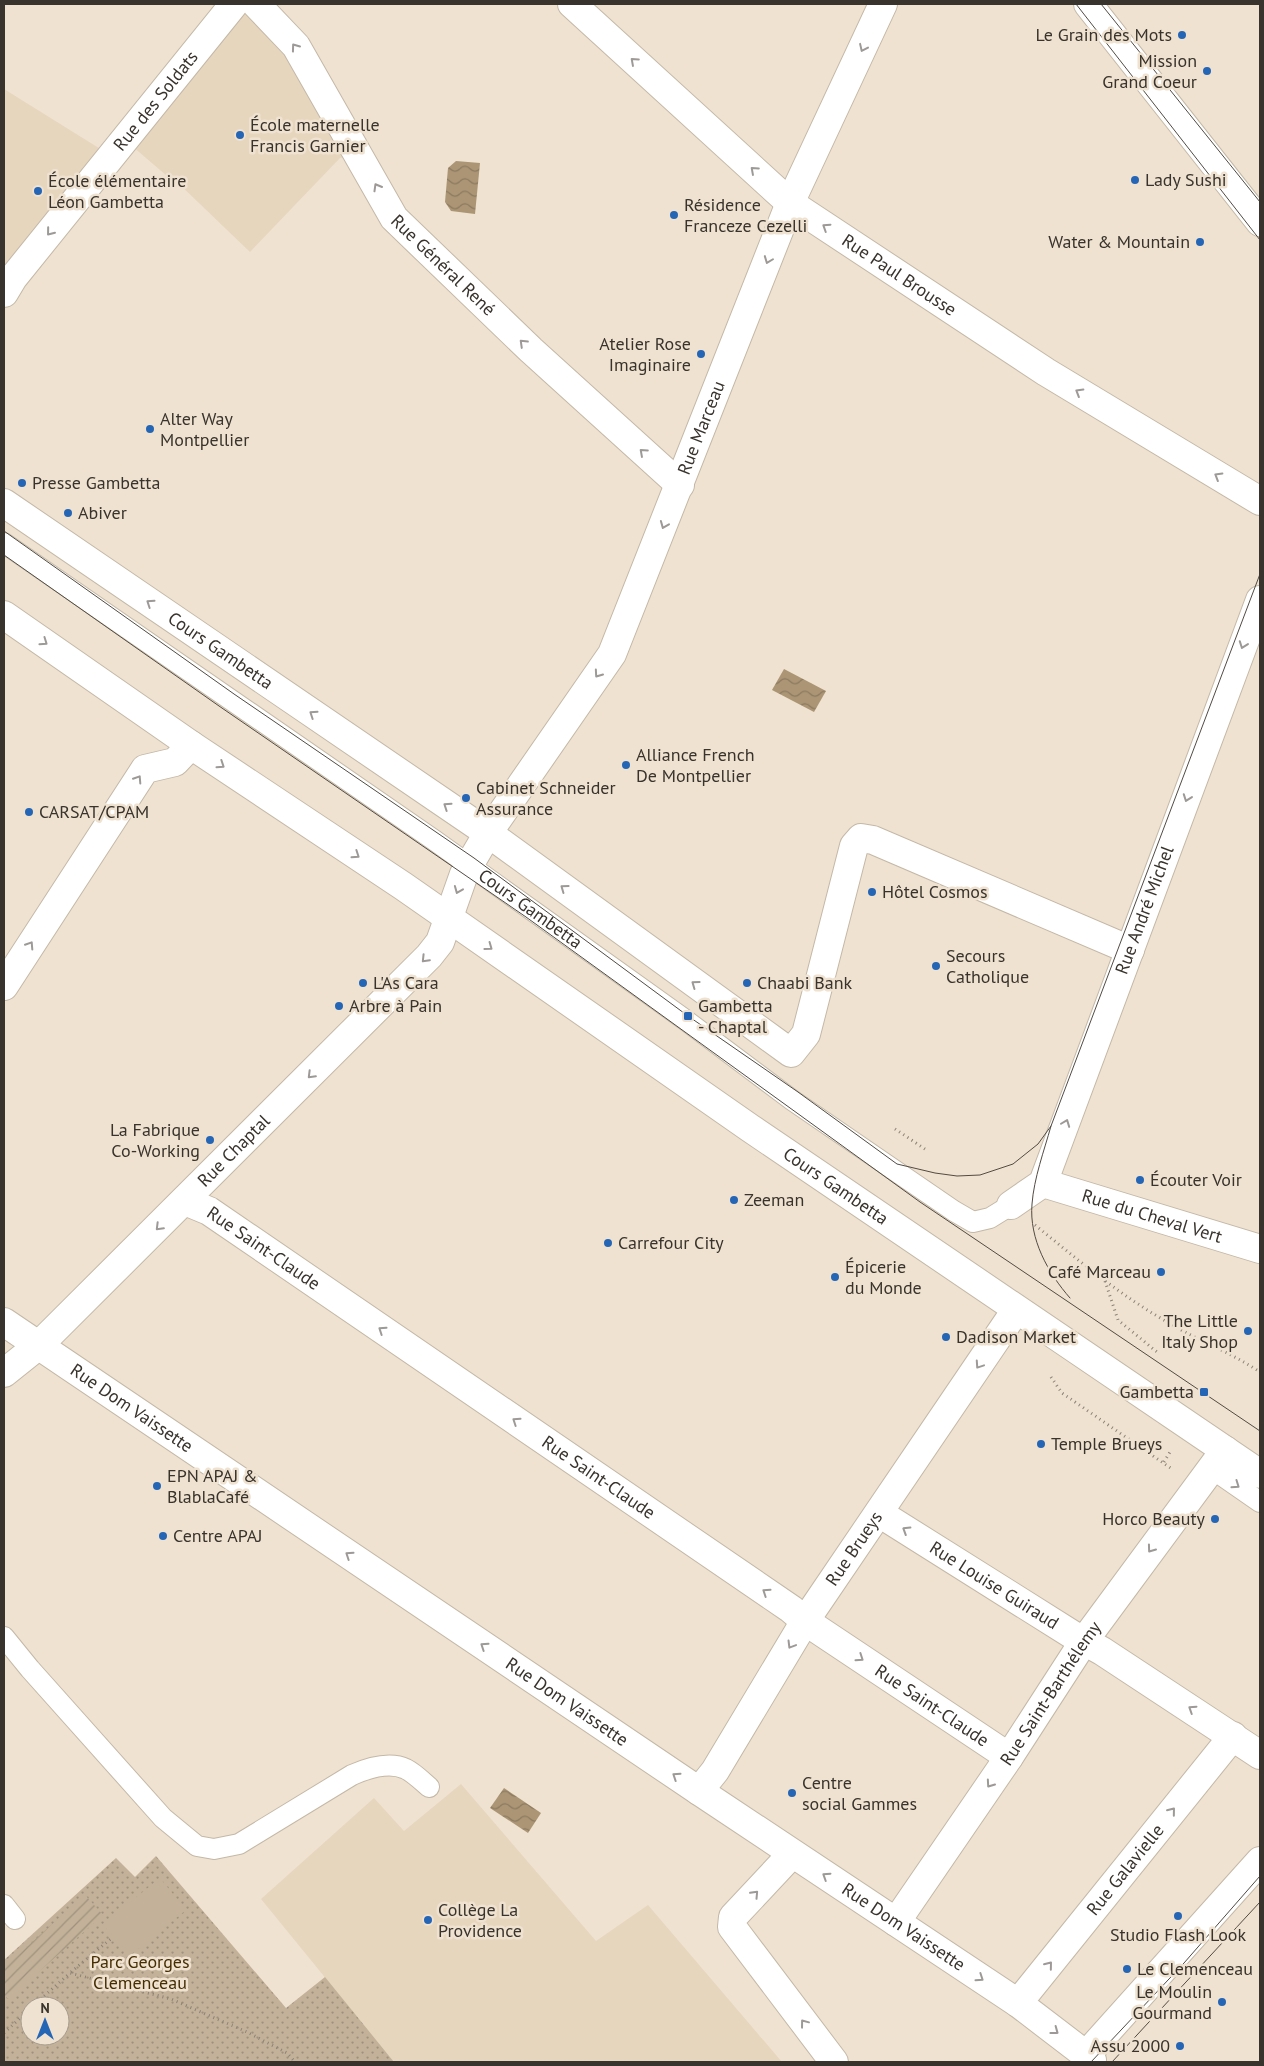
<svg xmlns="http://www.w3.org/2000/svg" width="1264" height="2066" font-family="'PT Sans',sans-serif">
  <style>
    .built { fill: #e6d6be }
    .park { fill: url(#park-dots); fill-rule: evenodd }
    .garden { fill: url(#garden-furrows) }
    .pitch { fill: #c3b299 }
    .water { fill: url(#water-waves) }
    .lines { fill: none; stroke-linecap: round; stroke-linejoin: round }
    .lane-casing { stroke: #c4b8a7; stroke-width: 22 }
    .street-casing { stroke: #c4b8a7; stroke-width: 30 }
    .path { stroke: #8b8377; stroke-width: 3; stroke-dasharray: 1 4; stroke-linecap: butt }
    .lane { stroke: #fff; stroke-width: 20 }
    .street { stroke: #fff; stroke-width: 28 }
    .tram { stroke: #514b43; stroke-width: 1 }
    .oneway { stroke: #9c9996 }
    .poi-dot { fill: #2565b6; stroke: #efe2d0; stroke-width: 2 }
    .labels { text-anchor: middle; stroke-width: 5; stroke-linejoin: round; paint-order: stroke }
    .poi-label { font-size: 18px; fill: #38332c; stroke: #efe2d0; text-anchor: start }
    .street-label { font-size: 18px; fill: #38332c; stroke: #efe2d0 }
    .park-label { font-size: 18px; fill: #452d03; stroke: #efe2d0 }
  </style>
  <defs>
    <pattern id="park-dots" width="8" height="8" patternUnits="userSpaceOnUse" patternTransform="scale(1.25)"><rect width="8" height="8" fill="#c3b299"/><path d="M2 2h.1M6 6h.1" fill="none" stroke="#9f917d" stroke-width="1.8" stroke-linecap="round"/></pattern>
    <pattern id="garden-furrows" width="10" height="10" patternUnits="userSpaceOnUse" patternTransform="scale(1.25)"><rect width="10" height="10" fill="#c3b299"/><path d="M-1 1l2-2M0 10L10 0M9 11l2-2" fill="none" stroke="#9f917d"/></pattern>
    <pattern id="water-waves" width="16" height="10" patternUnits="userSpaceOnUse" patternTransform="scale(1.25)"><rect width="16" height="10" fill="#ab9575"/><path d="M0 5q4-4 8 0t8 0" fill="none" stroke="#8c7a60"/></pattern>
  </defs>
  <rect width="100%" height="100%" fill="#efe2d0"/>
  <!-- built -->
  <g class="built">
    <path d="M247,9L292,55L349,152L344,157L340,158L250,252L176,181L174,182L132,146Z"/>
    <path d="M4,89L102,150L4,281Z"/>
    <path d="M461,1784L596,1941L648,1905L782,2062H394L261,1899L374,1798L404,1831Z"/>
  </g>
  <!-- park -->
  <path class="park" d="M156,1856L286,2008L325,1977L394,2062H4V1960L116,1858L135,1877ZM30,2006H60V2036H30Z"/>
  <!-- garden -->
  <path class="garden" d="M85,1895L103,1915L8,1999L4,1994V1967Z"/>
  <!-- pitch -->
  <path class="pitch" d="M160,1878L186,1910L129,1956L103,1924Z"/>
  <!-- water -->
  <g class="water">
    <path d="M456,161L480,163L475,214L451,211L445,202L448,168Z"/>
    <path d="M784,669L826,691L814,712L772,690Z"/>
    <path d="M504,1788L541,1813L528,1833L490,1808Z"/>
  </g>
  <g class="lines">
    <!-- lane casing -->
    <g class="lane-casing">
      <g id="lane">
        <path id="s1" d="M4,543L434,840L684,1019L792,1100L954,1211L973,1222L990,1218L1011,1205"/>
        <path d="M1211,1468L1260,1502"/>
        <path d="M4,1637L30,1669L163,1818L197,1846L214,1849L239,1844L352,1775C368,1768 389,1761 406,1769C414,1773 422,1781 429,1787"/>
        <path d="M4,1905L15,1919"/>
      </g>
    </g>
    <!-- street casing -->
    <g class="street-casing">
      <g id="street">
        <path id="s2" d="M256,4L296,46L394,218L531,350L680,485"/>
        <path id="s3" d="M572,4L790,203L1046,372L1260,501"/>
        <path d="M1088,4L1260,222"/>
        <path id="s4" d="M4,293L13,278L234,4"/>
        <path id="s5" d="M4,503L488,833L791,1053L806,1034L854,846L861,838L873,840L1130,950"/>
        <path id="s6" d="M4,615L191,745L403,886L750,1128L1260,1474"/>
        <path d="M4,986L145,769L175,762L191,745"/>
        <path id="s7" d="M1043,1183L1260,1249"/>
        <path id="s8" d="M185,1201L209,1211L791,1609L805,1621L1009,1757"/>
        <path id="s9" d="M1011,1205L1043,1183L1260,600"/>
        <path id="s10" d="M4,1322L699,1791L1018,2003L1086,2055L1092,2060L1091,2062"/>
        <path id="s11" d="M4,1373L39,1345L429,956L440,942L464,874L488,833L612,654L790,203L883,4"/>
        <path id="s12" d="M879,1513L1073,1635L1102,1651L1260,1755"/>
        <path id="s13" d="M699,1791L715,1771L805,1621L1016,1310"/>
        <path d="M792,1854L733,1917L732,1927L834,2062"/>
        <path id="s14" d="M896,1922L1009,1757L1084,1641L1225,1450"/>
        <path id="s15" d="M1018,2003L1233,1736"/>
        <path d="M1086,2055L1260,1861"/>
      </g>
    </g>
    <!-- path -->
    <g class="path">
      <path d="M895,1129L928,1151"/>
      <path d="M1035,1225C1078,1260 1121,1296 1169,1323C1199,1341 1230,1352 1260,1372"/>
      <path d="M1105,1281L1118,1320L1157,1352"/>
      <path d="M1051,1377L1062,1393L1172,1469"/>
      <path d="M1164,1462L1170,1452"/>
      <path d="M71,1972L113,1937"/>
      <path d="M33,2006L70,1973L171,1999L247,2032L287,2053L295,2062"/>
      <path d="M4,2033L30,2009"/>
    </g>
    <!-- lane -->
    <use href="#lane" class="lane"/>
    <!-- street -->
    <use href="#street" class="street"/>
    <!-- tram -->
    <g class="tram">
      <path d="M1076,4L1260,240"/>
      <path d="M1101,4L1260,202"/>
      <path d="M4,531L234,694L474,858L688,1016L798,1092L897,1164L935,1173L957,1176L980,1175L1013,1164L1038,1144L1051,1126"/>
      <path d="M4,555L219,706L526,917L920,1202L1260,1431"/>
      <path d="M1070,1298C1048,1273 1029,1239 1032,1204C1034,1178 1044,1151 1051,1126L1260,574"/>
      <path d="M1091,2062L1184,1963L1260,1876"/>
      <path d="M1112,2062L1260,1902"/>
    </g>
  </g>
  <!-- one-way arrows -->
  <defs><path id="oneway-chevron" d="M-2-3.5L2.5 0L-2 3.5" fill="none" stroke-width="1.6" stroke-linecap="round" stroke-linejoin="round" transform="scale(1.25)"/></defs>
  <g class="oneway">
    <use href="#oneway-chevron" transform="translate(295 47) rotate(-126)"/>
    <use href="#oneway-chevron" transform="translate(863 48) rotate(115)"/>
    <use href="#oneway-chevron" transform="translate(634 61) rotate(-138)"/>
    <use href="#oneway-chevron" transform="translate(754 170) rotate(-138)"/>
    <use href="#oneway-chevron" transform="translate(377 187) rotate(-120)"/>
    <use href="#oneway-chevron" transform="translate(826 227) rotate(-147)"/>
    <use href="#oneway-chevron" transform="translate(50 232) rotate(129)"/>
    <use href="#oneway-chevron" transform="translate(768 260) rotate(111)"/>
    <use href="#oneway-chevron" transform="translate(523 343) rotate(-136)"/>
    <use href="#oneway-chevron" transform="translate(1079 392) rotate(-149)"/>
    <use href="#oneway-chevron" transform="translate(643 452) rotate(-138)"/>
    <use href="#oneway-chevron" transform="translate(1218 476) rotate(-149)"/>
    <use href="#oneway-chevron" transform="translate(664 525) rotate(112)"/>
    <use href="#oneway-chevron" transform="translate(150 603) rotate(-146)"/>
    <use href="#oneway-chevron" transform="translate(44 642) rotate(35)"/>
    <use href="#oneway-chevron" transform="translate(1243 645) rotate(110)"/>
    <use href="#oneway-chevron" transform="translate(598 674) rotate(125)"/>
    <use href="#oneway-chevron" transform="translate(313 714) rotate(-146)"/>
    <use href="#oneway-chevron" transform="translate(221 765) rotate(34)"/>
    <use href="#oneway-chevron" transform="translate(138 779) rotate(-57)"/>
    <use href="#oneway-chevron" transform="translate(1187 798) rotate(110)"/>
    <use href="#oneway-chevron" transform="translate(447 806) rotate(-146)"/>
    <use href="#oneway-chevron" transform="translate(356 855) rotate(34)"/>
    <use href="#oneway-chevron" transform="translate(564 888) rotate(-144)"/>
    <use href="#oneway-chevron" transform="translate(458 890) rotate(112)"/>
    <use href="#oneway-chevron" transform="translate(30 945) rotate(-57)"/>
    <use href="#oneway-chevron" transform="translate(489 947) rotate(36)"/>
    <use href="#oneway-chevron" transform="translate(425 959) rotate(134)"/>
    <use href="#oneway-chevron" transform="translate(695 984) rotate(-144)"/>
    <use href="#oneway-chevron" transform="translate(311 1075) rotate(135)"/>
    <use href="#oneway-chevron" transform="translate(1066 1123) rotate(-69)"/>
    <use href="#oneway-chevron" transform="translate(159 1227) rotate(135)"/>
    <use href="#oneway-chevron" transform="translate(382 1330) rotate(-146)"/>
    <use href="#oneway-chevron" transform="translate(979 1365) rotate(124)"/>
    <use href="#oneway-chevron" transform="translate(516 1421) rotate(-146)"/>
    <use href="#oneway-chevron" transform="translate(1236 1485) rotate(35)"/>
    <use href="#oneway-chevron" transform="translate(906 1530) rotate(-148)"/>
    <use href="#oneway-chevron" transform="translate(1151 1549) rotate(126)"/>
    <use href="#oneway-chevron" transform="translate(349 1555) rotate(-146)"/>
    <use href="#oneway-chevron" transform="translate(766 1592) rotate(-146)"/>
    <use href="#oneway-chevron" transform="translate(791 1645) rotate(121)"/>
    <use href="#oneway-chevron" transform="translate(484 1646) rotate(-146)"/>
    <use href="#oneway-chevron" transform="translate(860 1658) rotate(34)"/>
    <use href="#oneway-chevron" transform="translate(1192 1709) rotate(-147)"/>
    <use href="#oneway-chevron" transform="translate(676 1776) rotate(-146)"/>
    <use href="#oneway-chevron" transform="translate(990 1784) rotate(125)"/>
    <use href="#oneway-chevron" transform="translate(1172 1811) rotate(-51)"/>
    <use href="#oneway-chevron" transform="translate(826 1876) rotate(-147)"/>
    <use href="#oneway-chevron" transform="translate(755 1894) rotate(-47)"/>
    <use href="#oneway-chevron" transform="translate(1049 1965) rotate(-51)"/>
    <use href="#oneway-chevron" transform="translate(980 1978) rotate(34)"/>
    <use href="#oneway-chevron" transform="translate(804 2023) rotate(-127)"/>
    <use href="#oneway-chevron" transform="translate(1055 2031) rotate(37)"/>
  </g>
  <!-- markers -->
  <g class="poi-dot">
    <circle cx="1182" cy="35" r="5"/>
    <circle cx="1207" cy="71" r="5"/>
    <circle cx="240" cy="135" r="5"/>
    <circle cx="1135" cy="180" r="5"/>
    <circle cx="38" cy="191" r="5"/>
    <circle cx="674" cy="215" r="5"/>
    <circle cx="1200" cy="242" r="5"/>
    <circle cx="701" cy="354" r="5"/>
    <circle cx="150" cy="429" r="5"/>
    <circle cx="22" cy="483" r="5"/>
    <circle cx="68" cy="513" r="5"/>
    <circle cx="626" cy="765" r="5"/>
    <circle cx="466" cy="798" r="5"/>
    <circle cx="29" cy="812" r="5"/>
    <circle cx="872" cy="892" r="5"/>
    <circle cx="936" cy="966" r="5"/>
    <circle cx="363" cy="983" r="5"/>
    <circle cx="747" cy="983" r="5"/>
    <circle cx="339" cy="1006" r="5"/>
    <rect x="683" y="1011" width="10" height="10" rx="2.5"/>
    <circle cx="210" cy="1140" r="5"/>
    <circle cx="1140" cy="1180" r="5"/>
    <circle cx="734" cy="1200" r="5"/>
    <circle cx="608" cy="1243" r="5"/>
    <circle cx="1161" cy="1272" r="5"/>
    <circle cx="835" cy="1277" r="5"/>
    <circle cx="1248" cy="1331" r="5"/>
    <circle cx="946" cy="1337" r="5"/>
    <rect x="1199" y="1387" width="10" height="10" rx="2.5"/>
    <circle cx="1041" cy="1444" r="5"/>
    <circle cx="157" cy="1486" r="5"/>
    <circle cx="1215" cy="1519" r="5"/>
    <circle cx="163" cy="1536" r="5"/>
    <circle cx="792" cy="1793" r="5"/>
    <circle cx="1178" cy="1916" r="5"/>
    <circle cx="428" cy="1920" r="5"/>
    <circle cx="1127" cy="1969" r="5"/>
    <circle cx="1222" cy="2002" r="5"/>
    <circle cx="1180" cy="2046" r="5"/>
  </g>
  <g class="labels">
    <!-- poi labels -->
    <g class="poi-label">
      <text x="1172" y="41" text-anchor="end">Le Grain des Mots</text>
      <text x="1197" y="67" text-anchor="end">Mission<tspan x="1197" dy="21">Grand Coeur</tspan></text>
      <text x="250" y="131">École maternelle<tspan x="250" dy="21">Francis Garnier</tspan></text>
      <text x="1145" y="186">Lady Sushi</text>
      <text x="48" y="187">École élémentaire<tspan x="48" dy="21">Léon Gambetta</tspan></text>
      <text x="684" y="211">Résidence<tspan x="684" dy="21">Franceze Cezelli</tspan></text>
      <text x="1190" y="248" text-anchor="end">Water &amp; Mountain</text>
      <text x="691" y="350" text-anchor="end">Atelier Rose<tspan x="691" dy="21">Imaginaire</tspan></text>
      <text x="160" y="425">Alter Way<tspan x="160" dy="21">Montpellier</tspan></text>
      <text x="32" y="489">Presse Gambetta</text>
      <text x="78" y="519">Abiver</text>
      <text x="636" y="761">Alliance French<tspan x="636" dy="21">De Montpellier</tspan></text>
      <text x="476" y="794">Cabinet Schneider<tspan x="476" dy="21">Assurance</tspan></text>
      <text x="39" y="818">CARSAT/CPAM</text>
      <text x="882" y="898">Hôtel Cosmos</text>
      <text x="946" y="962">Secours<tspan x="946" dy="21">Catholique</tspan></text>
      <text x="373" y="989">L'As Cara</text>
      <text x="757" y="989">Chaabi Bank</text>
      <text x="349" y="1012">Arbre à Pain</text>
      <text x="698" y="1012">Gambetta<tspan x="698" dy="21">- Chaptal</tspan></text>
      <text x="200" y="1136" text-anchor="end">La Fabrique<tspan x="200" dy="21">Co-Working</tspan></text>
      <text x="1150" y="1186">Écouter Voir</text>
      <text x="744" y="1206">Zeeman</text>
      <text x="618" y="1249">Carrefour City</text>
      <text x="845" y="1273">Épicerie<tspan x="845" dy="21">du Monde</tspan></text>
      <text x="1151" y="1278" text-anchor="end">Café Marceau</text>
      <text x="1238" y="1327" text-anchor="end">The Little<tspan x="1238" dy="21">Italy Shop</tspan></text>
      <text x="956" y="1343">Dadison Market</text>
      <text x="1194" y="1398" text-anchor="end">Gambetta</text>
      <text x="1051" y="1450">Temple Brueys</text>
      <text x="167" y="1482">EPN APAJ &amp;<tspan x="167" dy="21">BlablaCafé</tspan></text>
      <text x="1205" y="1525" text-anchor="end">Horco Beauty</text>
      <text x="173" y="1542">Centre APAJ</text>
      <text x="802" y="1789">Centre<tspan x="802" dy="21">social Gammes</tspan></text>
      <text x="438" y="1916">Collège La<tspan x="438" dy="21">Providence</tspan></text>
      <text x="1178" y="1941" text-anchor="middle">Studio Flash Look</text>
      <text x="1137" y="1975">Le Clemenceau</text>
      <text x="1212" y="1998" text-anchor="end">Le Moulin<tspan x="1212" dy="21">Gourmand</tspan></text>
      <text x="1170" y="2052" text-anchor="end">Assu 2000</text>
    </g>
    <!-- street labels -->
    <g class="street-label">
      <text dy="6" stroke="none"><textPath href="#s4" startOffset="245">Rue des Soldats</textPath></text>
      <text dy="6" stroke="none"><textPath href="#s2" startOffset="324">Rue Général René</textPath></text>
      <text dy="6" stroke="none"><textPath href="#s3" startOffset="426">Rue Paul Brousse</textPath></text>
      <text dy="6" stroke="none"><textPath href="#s11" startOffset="1194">Rue Marceau</textPath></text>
      <text dy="6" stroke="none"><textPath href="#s5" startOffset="262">Cours Gambetta</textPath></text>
      <text dy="6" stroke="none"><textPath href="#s1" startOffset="641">Cours Gambetta</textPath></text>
      <text dy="6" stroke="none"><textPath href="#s9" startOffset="330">Rue André Michel</textPath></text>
      <text dy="6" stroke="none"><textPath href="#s11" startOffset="320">Rue Chaptal</textPath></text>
      <text dy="6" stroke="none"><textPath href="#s6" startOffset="1009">Cours Gambetta</textPath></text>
      <text dy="6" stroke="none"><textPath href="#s7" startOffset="114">Rue du Cheval Vert</textPath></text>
      <text dy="6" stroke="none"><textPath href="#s8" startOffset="92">Rue Saint-Claude</textPath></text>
      <text dy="6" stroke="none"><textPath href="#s10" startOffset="154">Rue Dom Vaissette</textPath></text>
      <text dy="6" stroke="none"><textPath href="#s8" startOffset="498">Rue Saint-Claude</textPath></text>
      <text dy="6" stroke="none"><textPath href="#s13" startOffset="288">Rue Brueys</textPath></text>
      <text dy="6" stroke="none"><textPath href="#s12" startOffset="136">Rue Louise Guiraud</textPath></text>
      <text dy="6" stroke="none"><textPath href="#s14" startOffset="276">Rue Saint-Barthélemy</textPath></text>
      <text dy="6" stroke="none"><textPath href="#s10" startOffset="679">Rue Dom Vaissette</textPath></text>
      <text dy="6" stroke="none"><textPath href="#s8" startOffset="902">Rue Saint-Claude</textPath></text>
      <text dy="6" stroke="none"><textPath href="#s15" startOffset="171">Rue Galavielle</textPath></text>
      <text dy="6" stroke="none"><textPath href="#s10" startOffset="1084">Rue Dom Vaissette</textPath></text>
    </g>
    <!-- park labels -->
    <g class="park-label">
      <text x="140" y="1968">Parc Georges<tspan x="140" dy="21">Clemenceau</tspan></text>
    </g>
  </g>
  <!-- border -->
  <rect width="1264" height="2066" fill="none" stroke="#38332c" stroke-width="10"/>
  <!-- north arrow -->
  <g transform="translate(45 2021)"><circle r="24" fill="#efe2d0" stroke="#a69c8e"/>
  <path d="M0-4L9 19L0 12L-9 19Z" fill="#2565b6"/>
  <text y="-8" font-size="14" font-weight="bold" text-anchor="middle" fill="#38332c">N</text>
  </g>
</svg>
